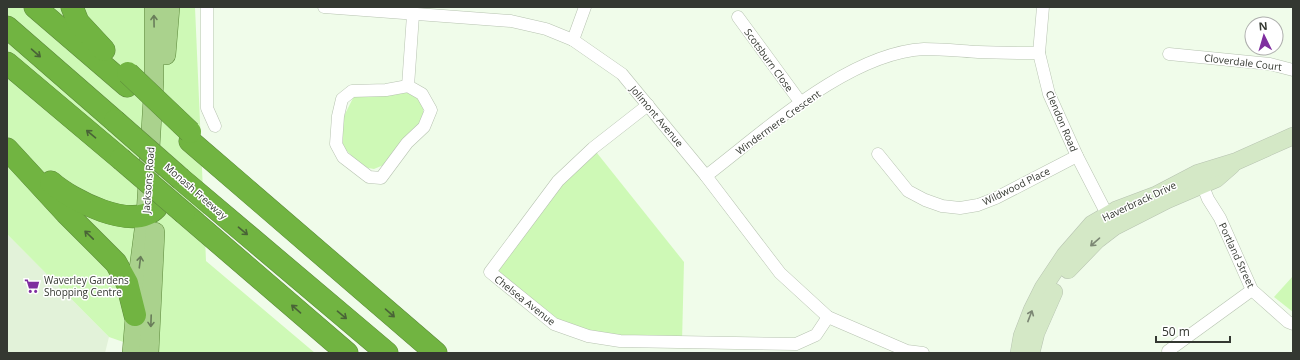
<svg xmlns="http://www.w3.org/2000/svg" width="1300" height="360" font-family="'Open Sans',sans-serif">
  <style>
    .built { fill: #e2f2d9 }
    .green { fill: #cef9b6 }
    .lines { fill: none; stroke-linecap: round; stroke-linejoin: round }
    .street-casing { stroke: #b7c3b1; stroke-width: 13 }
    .secondary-casing { stroke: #b7c3b1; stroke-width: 18 }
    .primary-casing { stroke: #5c893b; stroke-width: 20 }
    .highway-casing { stroke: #5c893b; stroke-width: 23 }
    .street { stroke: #fff; stroke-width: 12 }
    .secondary { stroke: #d4e8c6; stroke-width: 17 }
    .primary { stroke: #aad28d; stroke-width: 19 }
    .highway { stroke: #71b441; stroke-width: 22 }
    .highway-bridge-casing { stroke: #5c893b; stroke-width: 23; stroke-linecap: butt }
    .highway-bridge { stroke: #71b441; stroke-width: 22 }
    .oneway { stroke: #697d5a }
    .oneway2 { stroke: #496337 }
    .oneway3 { stroke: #7c8774 }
    .labels { text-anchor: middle; stroke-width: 3; stroke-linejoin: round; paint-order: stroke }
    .street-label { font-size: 10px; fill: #343831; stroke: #fff }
    .poi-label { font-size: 10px; fill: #343831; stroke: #fff; text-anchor: start }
  </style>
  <rect width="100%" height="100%" fill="#f0fcea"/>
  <!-- built -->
  <path class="built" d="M7,234L109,337L105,353H7Z"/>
  <!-- green -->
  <g class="green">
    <path d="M7,7H195L206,261L315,353H155L109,337L7,234Z"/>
    <path d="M401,92L414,93L423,104V116L420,123L402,140L386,164L374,169L363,167L343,147V118L354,96Z"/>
    <path d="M593,148L684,262L682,342L620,341L554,324L490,272Z"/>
    <path d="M1293,276V312L1274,297Z"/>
  </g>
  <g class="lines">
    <!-- street casing -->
    <g class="street-casing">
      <g id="street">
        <path d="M207,7V108L215,126"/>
        <path d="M324,7L511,21L546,29L573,40L622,74L706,176L780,273L828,317L907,351L923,353"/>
        <path d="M1043,7L1039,53L1049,94L1077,156L1111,222"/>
        <path d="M738,17L801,103"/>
        <path d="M573,40L585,7"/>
        <path d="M1169,54L1270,64L1293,70"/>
        <path d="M408,86L422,94L431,110L424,127L407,143L381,178L369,177L343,157L336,144L338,116L342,99L352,91L386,90Z"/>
        <path d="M408,86L413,15"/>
        <path d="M648,105L593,148L558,181L490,272L554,324L588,336L620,341L796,344L816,335L828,317"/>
        <path d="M878,154L908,191L925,200L942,206L960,208L978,205L996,198L1077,156"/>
        <path d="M706,176C765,131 848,53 924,49C942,49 961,51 978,52C999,53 1019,53 1039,53"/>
        <path d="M1200,179L1208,199L1220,218L1252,290L1288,322L1293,324"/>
        <path d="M1168,351L1252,290"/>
      </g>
    </g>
    <!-- secondary casing -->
    <g class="secondary-casing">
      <g id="secondary">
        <path d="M1068,270L1097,240L1114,227L1167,200L1216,179L1232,165"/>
        <path d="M1019,353L1022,336L1032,310L1043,288L1065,255L1092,224L1116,210L1156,195L1198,173L1237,161L1293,136"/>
        <path d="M1031,353L1036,333L1054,292"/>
      </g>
    </g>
    <!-- primary casing -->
    <g class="primary-casing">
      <g id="primary">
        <path d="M166,55L170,7"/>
        <path d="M132,353L139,269L146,215L154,81V7"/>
        <path d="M149,353L155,232"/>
      </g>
    </g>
    <!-- highway casing -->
    <g class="highway-casing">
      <g id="highway">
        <path d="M35,7L127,86"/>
        <path d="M72,7L78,22L104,50"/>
        <path d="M7,27L115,121"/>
        <path d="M7,63L121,159"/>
        <path d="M190,141L436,353"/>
        <path d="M7,149L66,213L116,263L127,283L135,315"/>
        <path d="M181,179L387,353"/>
        <path d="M51,182C71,200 133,232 156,208"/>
        <path d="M184,213L347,353"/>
      </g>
    </g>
    <!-- street -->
    <use href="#street" class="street"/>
    <!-- secondary -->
    <use href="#secondary" class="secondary"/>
    <!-- primary -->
    <use href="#primary" class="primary"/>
    <!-- highway -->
    <use href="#highway" class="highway"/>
    <!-- highway-bridge casing -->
    <g class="highway-bridge-casing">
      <g id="highway-bridge">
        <path d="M128,73L190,132"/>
        <path d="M115,121L181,179"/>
        <path d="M121,159L184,213"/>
      </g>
    </g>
    <!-- highway-bridge -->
    <use href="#highway-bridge" class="highway-bridge"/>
  </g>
  <!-- one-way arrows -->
  <defs><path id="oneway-shaft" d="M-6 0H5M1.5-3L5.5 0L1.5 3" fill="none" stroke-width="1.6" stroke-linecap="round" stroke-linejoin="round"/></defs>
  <g class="oneway">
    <use href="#oneway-shaft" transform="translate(154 21) rotate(-91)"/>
    <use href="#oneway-shaft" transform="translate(140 262) rotate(-83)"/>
    <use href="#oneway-shaft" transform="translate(151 321) rotate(92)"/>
  </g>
  <g class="oneway2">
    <use href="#oneway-shaft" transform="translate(36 53) rotate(41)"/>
    <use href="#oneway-shaft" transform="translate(91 134) rotate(-140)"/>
    <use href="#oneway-shaft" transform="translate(243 231) rotate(40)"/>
    <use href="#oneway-shaft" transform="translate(89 235) rotate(-136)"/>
    <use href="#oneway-shaft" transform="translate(296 309) rotate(-139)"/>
    <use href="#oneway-shaft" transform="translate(390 313) rotate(41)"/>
    <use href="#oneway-shaft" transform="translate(342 315) rotate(40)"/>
  </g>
  <g class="oneway3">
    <use href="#oneway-shaft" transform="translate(1095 242) rotate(139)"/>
    <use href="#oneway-shaft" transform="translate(1030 316) rotate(-69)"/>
  </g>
  <!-- icons -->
  <defs>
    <g id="supermarket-bare" transform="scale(1.2)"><path d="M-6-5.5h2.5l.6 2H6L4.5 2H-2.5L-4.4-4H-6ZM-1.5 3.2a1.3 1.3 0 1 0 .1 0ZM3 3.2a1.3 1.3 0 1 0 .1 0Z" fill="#7f2e9f" stroke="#fff" stroke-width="2.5" paint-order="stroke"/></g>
  </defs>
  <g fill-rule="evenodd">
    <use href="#supermarket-bare" x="32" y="286"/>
  </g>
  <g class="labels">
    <!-- street labels -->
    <g class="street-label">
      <text transform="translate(769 60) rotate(54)" y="4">Scotsburn Close</text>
      <text transform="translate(1243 62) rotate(7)" y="4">Cloverdale Court</text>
      <text transform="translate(657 116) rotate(50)" y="4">Jolimont Avenue</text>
      <text transform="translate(1062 121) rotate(67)" y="4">Clendon Road</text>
      <text transform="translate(778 122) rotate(-36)" y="4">Windermere Crescent</text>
      <text transform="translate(148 180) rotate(-86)" y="4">Jacksons Road</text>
      <text transform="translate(1016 186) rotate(-26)" y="4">Wildwood Place</text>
      <text transform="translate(196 191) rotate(41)" y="4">Monash Freeway</text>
      <text transform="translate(1139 201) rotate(-25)" y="4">Haverbrack Drive</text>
      <text transform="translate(1237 255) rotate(65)" y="4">Portland Street</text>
      <text transform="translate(525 300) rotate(38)" y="4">Chelsea Avenue</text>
    </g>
    <!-- poi labels -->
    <g class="poi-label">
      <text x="44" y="284">Waverley Gardens<tspan x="44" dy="12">Shopping Centre</tspan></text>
    </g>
  </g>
  <!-- border -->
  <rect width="1300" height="360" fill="none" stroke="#343831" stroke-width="16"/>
  <!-- north arrow -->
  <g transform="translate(1264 36) rotate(355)"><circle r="19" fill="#ffffff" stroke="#aeafad"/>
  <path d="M0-3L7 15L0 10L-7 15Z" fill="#7f2e9f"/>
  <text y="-6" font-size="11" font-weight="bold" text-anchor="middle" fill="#343831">N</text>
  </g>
  <!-- scale -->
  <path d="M1156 336v6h74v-6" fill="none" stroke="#343831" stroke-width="2"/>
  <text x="1162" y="336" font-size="12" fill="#343831" stroke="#ffffff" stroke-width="3" paint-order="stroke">50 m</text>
</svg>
